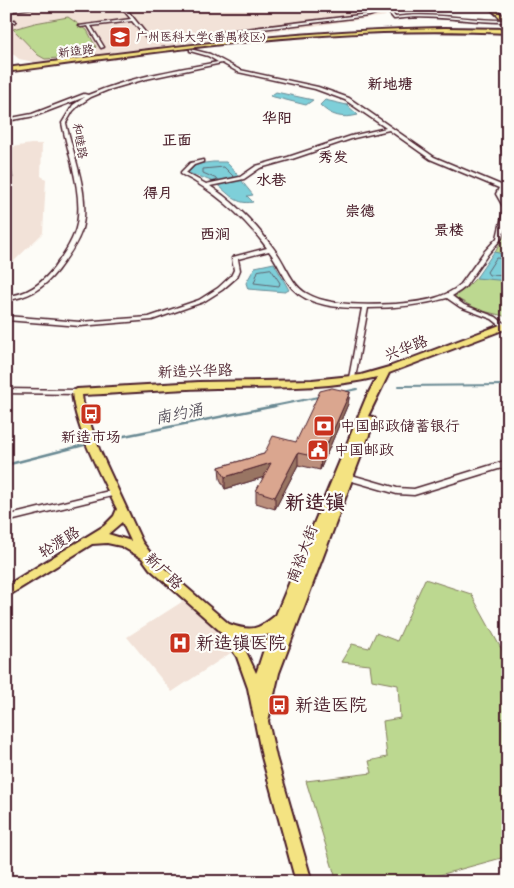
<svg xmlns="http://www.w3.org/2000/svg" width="514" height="888" font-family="Mynerve,'LXGW WenKai TC',sans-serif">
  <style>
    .built { fill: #f2e2d8 }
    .green { fill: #bcd890; stroke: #837c5e }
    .water { fill: #7ecfd9; stroke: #698993 }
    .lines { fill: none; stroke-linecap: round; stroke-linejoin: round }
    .shore { stroke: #5f6571; stroke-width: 1 }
    .stream-far1 { stroke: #698993; stroke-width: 2 }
    .stream { stroke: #698993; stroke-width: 2.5 }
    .minor-casing { stroke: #4a1f2b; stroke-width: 3 }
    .major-casing { stroke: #4a1f2b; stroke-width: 4 }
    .minor { fill: #fdfcf7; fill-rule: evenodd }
    .major { fill: #f4e382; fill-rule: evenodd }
    .wall { fill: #bb8f7b; stroke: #4a1f2b }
    .shaded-wall { fill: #997464; stroke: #4a1f2b }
    .building { fill: #daa68f; stroke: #4a1f2b }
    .labels { text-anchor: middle; stroke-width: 4.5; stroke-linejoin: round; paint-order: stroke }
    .far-poi-label { font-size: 12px; fill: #4a1f2b; stroke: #fdfcf7; text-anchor: start }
    .far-street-label { font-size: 12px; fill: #4a1f2b; stroke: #fdfcf7 }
    .far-quarter-label { font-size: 15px; font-weight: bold; fill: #4a1f2b; stroke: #fdfcf7 }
    .street-label { font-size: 15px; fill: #4a1f2b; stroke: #fdfcf7 }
    .poi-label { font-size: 15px; fill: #4a1f2b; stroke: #fdfcf7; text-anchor: start }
    .water-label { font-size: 16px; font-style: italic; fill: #5a545f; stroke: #fdfcf7 }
    .near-poi-label { font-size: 18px; fill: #4a1f2b; stroke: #fdfcf7; text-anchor: start }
    .district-label { font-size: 20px; font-weight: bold; fill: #4a1f2b; stroke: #fdfcf7 }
  </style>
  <rect width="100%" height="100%" fill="#fdfcf7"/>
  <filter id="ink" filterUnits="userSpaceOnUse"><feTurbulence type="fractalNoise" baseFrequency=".02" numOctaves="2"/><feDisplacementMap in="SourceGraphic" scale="10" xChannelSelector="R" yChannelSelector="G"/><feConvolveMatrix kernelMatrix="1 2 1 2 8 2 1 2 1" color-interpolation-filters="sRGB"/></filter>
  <g filter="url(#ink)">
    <!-- built -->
    <g class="built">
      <path d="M23,6H378L386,16L85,57L34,62L19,59L6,48V8Z"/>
      <path d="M31,144H42L41,176L46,179L43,233L13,262H6V148Z"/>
      <path d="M188,598L235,650L172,692L127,637Z"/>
    </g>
    <!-- green -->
    <g class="green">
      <path d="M68,17L87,30L96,47L95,48L72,57L45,59L38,55L13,29L35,23Z"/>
      <path d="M508,224V317L479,310L454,297C478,281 499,252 508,224Z"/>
      <path d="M425,579L471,594L508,661V864L505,857L425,879V882H337L306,781L372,773L369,761L387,757L383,721L400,718L398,685L372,680L370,665L341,662L352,644L369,648L376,633L397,641Z"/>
    </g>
    <!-- water -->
    <g class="water">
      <path d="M276,92L313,100L306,105L270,96Z"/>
      <path d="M325,100L347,105L358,115C342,119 331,116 320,105Z"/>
      <path d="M213,162H226C237,172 243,184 253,195L247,196L253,202C233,206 227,189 211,181C204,178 196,176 188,173L197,164Z"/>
      <path d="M494,252L508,255V281L476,278Z"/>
      <path d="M274,263L289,290L285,292L248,289L246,283L255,267Z"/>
    </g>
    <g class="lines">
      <!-- shore -->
      <g class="shore">
        <path d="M219,180L203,173V169L224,167L234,177"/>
        <path d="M508,259L496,258L487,272L489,275L508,276"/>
        <path d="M271,269L280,283L279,286L254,283L258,271Z"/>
      </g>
      <!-- stream-far1 -->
      <g class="stream-far1">
        <path d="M398,386L508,385"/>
        <path d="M343,392L357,389"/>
        <path d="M269,407L318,397"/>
      </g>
      <!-- stream -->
      <g class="stream">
        <path d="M94,442L275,406"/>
        <path d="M6,465L88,444"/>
      </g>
      <!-- minor casing -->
      <g class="minor-casing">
        <g id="minor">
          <path d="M32,6H44L6,12V10Z"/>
          <path d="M120,6H124L148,36L163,39L368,14L376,11L373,6H377L380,12L369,16L163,41L146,38L132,21L91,26L104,47L101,48L88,26L81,27L79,26L131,19Z"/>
          <path d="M383,6H387L395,17C431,12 467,20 504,20L506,21L504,22C467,22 431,14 394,19Z"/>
          <path d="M15,20L16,22L6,24V22Z"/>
          <path d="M190,49L210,54L240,70L318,87L349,98L434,157L508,188V192L504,190L502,194L508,205V219L502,238L488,254L465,287L460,291L452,296L464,305L496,317L506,325L507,326L506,327H502L492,319L460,307L447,298C421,305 395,308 368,308L355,378L354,380H350L349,378L362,308C339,308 308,306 292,288C283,277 278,263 269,251L238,259L240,270L237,277L222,290L203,302L152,320L80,326L6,320V316L80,322L149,317L199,300L218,288L231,276L234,270L232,258L233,257L267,248C244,217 216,192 181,174V172L190,163L203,160V162L194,165L186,173L206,184L240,177L256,166L288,157L351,136L386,128L345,100L315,89L238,72L222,63L146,79L108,90L91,97L79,105L73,111L66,123C73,155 92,199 81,232C76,246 66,259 57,271C44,288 28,298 6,300V296C27,295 41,284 54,268C63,255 74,240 77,224C83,191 68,155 62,123L73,105L85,97L35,116L7,121L6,119L32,114L84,94L88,95C130,77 174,70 218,62L208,56L190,51ZM389,130L430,159L499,188L496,194L504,208L497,238L484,252L461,284C444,300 418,302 396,304C370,305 329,307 306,293C292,285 286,266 277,253C259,228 236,203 210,186L244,179L260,168L292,159L354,138Z"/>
          <path d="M6,389L77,390L81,392L77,394L6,393Z"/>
          <path d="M508,460V466L414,495L397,494L345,479L344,477L345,475L348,474L397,488L414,489Z"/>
          <path d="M113,490L116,491L117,493L116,495L6,522V516Z"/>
        </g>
      </g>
      <!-- major casing -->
      <g class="major-casing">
        <g id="major">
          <path d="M488,6H493L508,21V25Z"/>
          <path d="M445,28L508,29V33C466,31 425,31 383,32C257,36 131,55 6,72V68C153,49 296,30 445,28Z"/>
          <path d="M508,132V164L505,162L502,145L505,134Z"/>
          <path d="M508,322V328L389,373L368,416L373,417L375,419L279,673L268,721L276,757L312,882H296L262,757L248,688L237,657L219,630L150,569L142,558L121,546L107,543L92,544L6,597V586L104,526L114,516L117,509C101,476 75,428 72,392L77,389L199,382L312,380L361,375L389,367ZM377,377L366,398L276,615C258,630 251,632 229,624L158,563L142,542L99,449L83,403L82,395C127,393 171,389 216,388C270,387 324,390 377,377ZM122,522L131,541L108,534ZM269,634L257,671L256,673L240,639H256Z"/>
        </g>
      </g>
      <!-- minor -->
      <use href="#minor" class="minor"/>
      <!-- major -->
      <use href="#major" class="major"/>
    </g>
    <!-- wall -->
    <path class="wall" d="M350,392L348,404L320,470L298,465L275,509L256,503V491L264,477L225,489L220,479L219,467L264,454L296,442Z"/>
    <!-- shaded-wall -->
    <g class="shaded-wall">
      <path d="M9,157L13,178L6,179V171Z"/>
      <path d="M350,392L348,404L320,470L321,458Z"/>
      <path d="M298,453V465L275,509V497Z"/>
      <path d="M271,463V475L225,489V477Z"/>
    </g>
    <!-- building -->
    <g class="building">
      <path d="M6,157H9L11,170L6,171Z"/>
      <path d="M332,388L350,392L321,458L298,453L275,497L256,491L271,463L225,477L219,467L264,454L273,436L296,442L320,391Z"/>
    </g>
  </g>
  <!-- icons -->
  <defs>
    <g id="university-square" transform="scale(1.125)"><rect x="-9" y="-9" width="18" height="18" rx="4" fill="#c8321e" stroke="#fdfcf7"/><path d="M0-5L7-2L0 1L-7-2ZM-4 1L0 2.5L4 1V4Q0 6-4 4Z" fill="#fff"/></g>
    <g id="bus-square" transform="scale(1.125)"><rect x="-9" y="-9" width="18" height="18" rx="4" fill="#c8321e" stroke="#fdfcf7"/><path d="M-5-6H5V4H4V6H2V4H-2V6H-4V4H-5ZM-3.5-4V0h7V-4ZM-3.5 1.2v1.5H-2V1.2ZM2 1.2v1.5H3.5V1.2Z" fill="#fff"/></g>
    <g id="bank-square" transform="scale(1.125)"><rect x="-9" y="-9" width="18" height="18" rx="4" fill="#c8321e" stroke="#fdfcf7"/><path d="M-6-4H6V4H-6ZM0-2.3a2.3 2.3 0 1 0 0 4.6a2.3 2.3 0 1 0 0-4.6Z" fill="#fff"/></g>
    <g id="civic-square" transform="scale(1.125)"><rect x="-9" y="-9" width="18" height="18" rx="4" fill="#c8321e" stroke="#fdfcf7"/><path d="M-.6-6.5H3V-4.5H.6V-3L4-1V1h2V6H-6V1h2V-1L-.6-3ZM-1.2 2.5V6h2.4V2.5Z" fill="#fff"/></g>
    <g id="hospital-square" transform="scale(1.125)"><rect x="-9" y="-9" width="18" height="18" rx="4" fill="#c8321e" stroke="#fdfcf7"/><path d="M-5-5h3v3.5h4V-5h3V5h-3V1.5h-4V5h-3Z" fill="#fff"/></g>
  </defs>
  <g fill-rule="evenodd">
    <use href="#university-square" x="120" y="37"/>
    <use href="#bus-square" x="91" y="414"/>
    <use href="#bank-square" x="324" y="426"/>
    <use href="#civic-square" x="318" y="450"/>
    <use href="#hospital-square" x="180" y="643"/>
    <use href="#bus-square" x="279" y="705"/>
  </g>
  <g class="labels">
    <!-- far-poi labels -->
    <g class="far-poi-label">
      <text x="136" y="41">广州医科大学(番禺校区)</text>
    </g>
    <!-- far-street labels -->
    <g class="far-street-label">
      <text transform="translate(76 51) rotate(-7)" y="4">新造路</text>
      <text transform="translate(80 141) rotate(80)" y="4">和睦路</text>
    </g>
    <!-- far-quarter labels -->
    <g class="far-quarter-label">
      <text x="390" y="89">新地塘</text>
      <text x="277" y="123">华阳</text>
      <text x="177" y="145">正面</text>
      <text x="333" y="162">秀发</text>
      <text x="271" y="185">水巷</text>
      <text x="158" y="198">得月</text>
      <text x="360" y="216">崇德</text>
      <text x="449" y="235">景楼</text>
      <text x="215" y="239">西涧</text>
    </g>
    <!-- street labels -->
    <g class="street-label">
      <text transform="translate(406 348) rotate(-21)" y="5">兴华路</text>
      <text transform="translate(195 371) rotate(-2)" y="5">新造兴华路</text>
      <text transform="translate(59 542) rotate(-32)" y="5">轮渡路</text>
      <text transform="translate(302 554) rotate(-69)" y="5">南裕大街</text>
      <text transform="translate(164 571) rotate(44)" y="5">新广路</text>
    </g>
    <!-- poi labels -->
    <g class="poi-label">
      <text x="340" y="431">中国邮政储蓄银行</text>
      <text x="91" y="442" text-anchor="middle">新造市场</text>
      <text x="334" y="455">中国邮政</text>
    </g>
    <!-- water labels -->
    <g class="water-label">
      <text transform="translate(179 413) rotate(-11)" y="6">南约涌</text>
    </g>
    <!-- near-poi labels -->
    <g class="near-poi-label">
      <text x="196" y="649">新造镇医院</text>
      <text x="295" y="711">新造医院</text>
    </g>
    <!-- district labels -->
    <g class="district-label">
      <text x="315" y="509">新造镇</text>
    </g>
  </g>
  <!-- margin -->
  <rect width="514" height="888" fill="none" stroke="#fdfcf7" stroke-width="25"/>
  <rect x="12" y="12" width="489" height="863" fill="none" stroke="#4a1f2b" stroke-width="2" filter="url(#ink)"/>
</svg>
